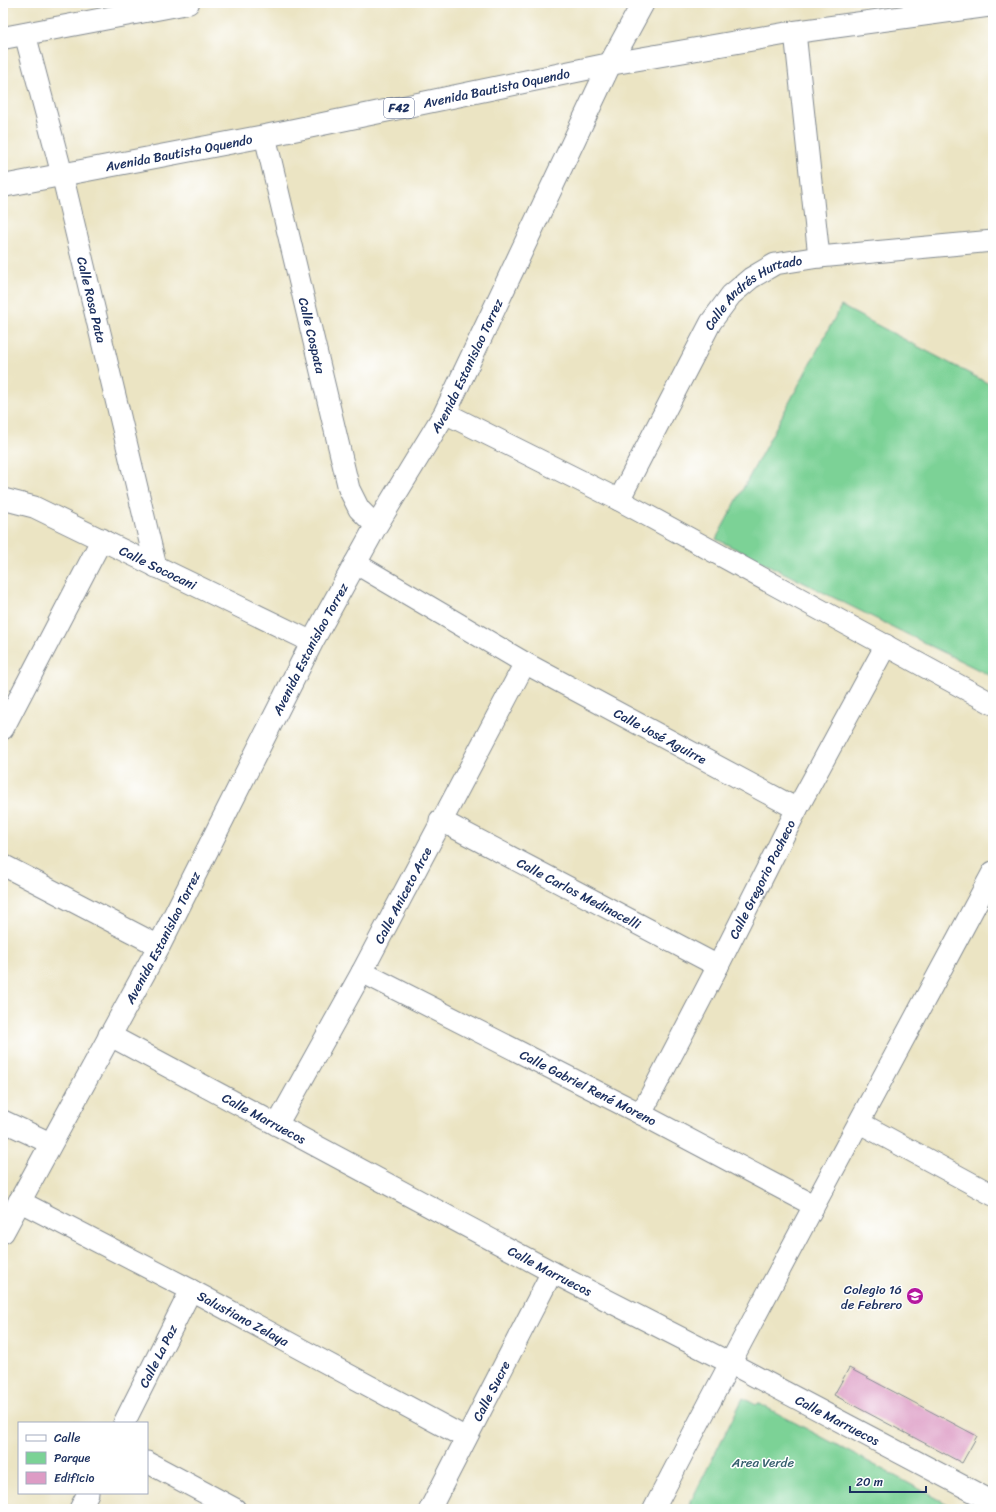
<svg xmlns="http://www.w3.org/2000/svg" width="996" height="1512" font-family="Sriracha,sans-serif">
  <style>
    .green { fill: #7bd296; stroke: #4b807a }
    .building { fill: #dd9cc5 }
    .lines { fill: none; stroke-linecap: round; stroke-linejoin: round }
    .street-casing { stroke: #838a90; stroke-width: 23 }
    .secondary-casing { stroke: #838a90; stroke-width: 24 }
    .primary-casing { stroke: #838a90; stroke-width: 24 }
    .street { stroke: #fff; stroke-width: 21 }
    .secondary { stroke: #fff; stroke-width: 22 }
    .primary { stroke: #fff; stroke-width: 22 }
    .labels { text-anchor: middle; stroke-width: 3; stroke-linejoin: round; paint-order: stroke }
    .shield { fill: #fff; stroke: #5f6d8e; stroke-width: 1 }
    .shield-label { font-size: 12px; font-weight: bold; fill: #1b2f5e }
    .street-label { font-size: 13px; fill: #1b2f5e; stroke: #fff }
    .poi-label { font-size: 13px; fill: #1b2f5e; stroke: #fff; text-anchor: end }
    .park-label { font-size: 13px; fill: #38606f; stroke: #fff }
  </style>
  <rect width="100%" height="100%" fill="#fff"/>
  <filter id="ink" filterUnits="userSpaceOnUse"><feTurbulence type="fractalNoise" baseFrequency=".025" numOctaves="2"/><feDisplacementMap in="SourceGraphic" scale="8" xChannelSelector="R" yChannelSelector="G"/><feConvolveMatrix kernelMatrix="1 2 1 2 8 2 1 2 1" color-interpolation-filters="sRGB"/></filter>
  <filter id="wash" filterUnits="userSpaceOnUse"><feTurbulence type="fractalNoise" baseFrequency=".012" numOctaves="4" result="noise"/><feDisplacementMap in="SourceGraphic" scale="16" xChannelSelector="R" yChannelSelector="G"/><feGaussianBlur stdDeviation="0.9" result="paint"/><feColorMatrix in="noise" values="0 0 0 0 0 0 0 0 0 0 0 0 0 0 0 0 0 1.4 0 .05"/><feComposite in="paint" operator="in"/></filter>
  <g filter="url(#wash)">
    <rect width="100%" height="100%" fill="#ebe4c3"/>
    <!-- green -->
    <g class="green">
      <path d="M841,306L993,386V677L716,539Z"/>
      <path d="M743,1398L756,1405L758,1403L957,1509H687Z"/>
    </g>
    <g id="blocks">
      <!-- building -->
      <path class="building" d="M849,1368L977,1436L962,1463L834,1395Z"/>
    </g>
  </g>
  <g filter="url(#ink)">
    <use href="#blocks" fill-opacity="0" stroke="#838a90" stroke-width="1"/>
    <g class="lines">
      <!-- street casing -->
      <g class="street-casing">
        <g id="street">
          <path d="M795,32L819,257"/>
          <path id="s1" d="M25,34L62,174L156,567"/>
          <path id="s2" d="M265,136L349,489L359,509L376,526"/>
          <path d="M445,413L619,500L993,704"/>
          <path id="s3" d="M3,499L34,507L312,642"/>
          <path id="s4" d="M619,500L711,322L731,295L751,278L775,264L819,257L993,241"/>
          <path id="s5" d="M355,563L525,663L797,809"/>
          <path d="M3,729L102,539"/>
          <path id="s6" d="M440,820L718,966"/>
          <path d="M3,865L159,946"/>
          <path id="s7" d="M362,972L641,1114L813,1205"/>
          <path id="s8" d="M109,1035L552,1272L730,1363L993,1502"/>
          <path id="s9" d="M641,1114L718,966L797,809L886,645"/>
          <path d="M3,1121L50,1143"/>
          <path d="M860,1123L993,1195"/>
          <path id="s10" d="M277,1125L362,972L525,663"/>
          <path id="s11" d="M19,1201L191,1290L466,1438"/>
          <path id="s12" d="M124,1423L191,1290"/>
          <path d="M147,1462L235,1509"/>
          <path d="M80,1509L88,1493"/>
          <path id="s13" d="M430,1509L552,1272"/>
          <path d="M654,1509C764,1295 880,1085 993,872"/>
        </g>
      </g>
      <!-- secondary casing -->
      <g class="secondary-casing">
        <g id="secondary">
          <path id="s14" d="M3,1232L159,946L312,642L376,526L445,413L610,64L643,3"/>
        </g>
      </g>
      <!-- primary casing -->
      <g class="primary-casing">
        <g id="primary">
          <path d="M3,38L188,3"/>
          <path id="s15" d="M3,186L265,136L610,64L795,32L993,5"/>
        </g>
      </g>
      <!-- street -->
      <use href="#street" class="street"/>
      <!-- secondary -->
      <use href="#secondary" class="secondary"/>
      <!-- primary -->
      <use href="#primary" class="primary"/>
    </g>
  </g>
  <!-- icons -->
  <defs>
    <g id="school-disc" transform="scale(0.9)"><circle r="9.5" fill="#b5179e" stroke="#fff"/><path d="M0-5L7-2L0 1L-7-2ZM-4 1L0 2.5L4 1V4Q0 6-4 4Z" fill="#fff"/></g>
  </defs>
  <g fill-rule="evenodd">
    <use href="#school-disc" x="915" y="1296"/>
  </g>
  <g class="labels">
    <!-- shield labels -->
    <rect class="shield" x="384" y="98" width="30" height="20" rx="3"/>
    <g class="shield-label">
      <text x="399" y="112">F42</text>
    </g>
    <!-- street labels -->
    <g class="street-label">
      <text dy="5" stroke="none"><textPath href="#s15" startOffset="503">Avenida Bautista Oquendo</textPath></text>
      <text dy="5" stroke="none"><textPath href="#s15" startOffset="179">Avenida Bautista Oquendo</textPath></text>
      <text dy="5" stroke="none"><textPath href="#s4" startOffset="254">Calle Andrés Hurtado</textPath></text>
      <text dy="5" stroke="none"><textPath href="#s1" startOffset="274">Calle Rosa Pata</textPath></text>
      <text dy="5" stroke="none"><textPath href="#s2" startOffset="205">Calle Cospata</textPath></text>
      <text dy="5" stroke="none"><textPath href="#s14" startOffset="983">Avenida Estanislao Torrez</textPath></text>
      <text dy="5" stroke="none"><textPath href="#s3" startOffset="170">Calle Sococani</textPath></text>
      <text dy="5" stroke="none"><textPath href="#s14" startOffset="659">Avenida Estanislao Torrez</textPath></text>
      <text dy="5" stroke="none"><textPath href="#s5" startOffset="351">Calle José Aguirre</textPath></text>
      <text dy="5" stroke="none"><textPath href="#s9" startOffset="264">Calle Gregorio Pacheco</textPath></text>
      <text dy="5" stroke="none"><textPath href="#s6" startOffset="157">Calle Carlos Medinacelli</textPath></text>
      <text dy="5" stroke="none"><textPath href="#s10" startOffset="262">Calle Aniceto Arce</textPath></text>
      <text dy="5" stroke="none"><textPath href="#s14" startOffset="335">Avenida Estanislao Torrez</textPath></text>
      <text dy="5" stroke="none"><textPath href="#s7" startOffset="254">Calle Gabriel René Moreno</textPath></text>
      <text dy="5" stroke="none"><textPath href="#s8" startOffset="176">Calle Marruecos</textPath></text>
      <text dy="5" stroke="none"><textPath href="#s8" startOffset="500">Calle Marruecos</textPath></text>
      <text dy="5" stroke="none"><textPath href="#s11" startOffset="253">Salustiano Zelaya</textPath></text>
      <text dy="5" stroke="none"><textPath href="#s12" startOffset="75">Calle La Paz</textPath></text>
      <text dy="5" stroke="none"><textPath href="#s13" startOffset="133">Calle Sucre</textPath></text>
      <text dy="5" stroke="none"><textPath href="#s8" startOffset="824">Calle Marruecos</textPath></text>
    </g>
    <!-- poi labels -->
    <g class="poi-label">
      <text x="902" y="1294">Colegio 16<tspan x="902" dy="15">de Febrero</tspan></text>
    </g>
    <!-- park labels -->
    <g class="park-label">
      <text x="763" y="1467">Area Verde</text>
    </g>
  </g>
  <!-- margin -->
  <rect width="996" height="1512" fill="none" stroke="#fff" stroke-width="16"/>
  <!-- legend -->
  <rect x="18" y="1422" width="130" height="72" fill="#ffffff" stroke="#a4acbf"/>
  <rect x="26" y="1435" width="20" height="6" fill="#ffffff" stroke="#a4acbf"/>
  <text x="54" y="1442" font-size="12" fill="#1b2f5e">Calle</text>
  <rect x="26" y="1452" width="20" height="12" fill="#7bd296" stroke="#a4acbf"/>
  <text x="54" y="1462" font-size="12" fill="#1b2f5e">Parque</text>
  <rect x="26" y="1472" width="20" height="12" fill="#dd9cc5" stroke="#a4acbf"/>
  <text x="54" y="1482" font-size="12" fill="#1b2f5e">Edificio</text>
  <!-- scale -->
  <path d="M850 1486v6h76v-6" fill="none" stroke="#1b2f5e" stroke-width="2"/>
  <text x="856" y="1486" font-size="12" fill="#1b2f5e" stroke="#ffffff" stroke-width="3" paint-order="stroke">20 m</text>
</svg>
